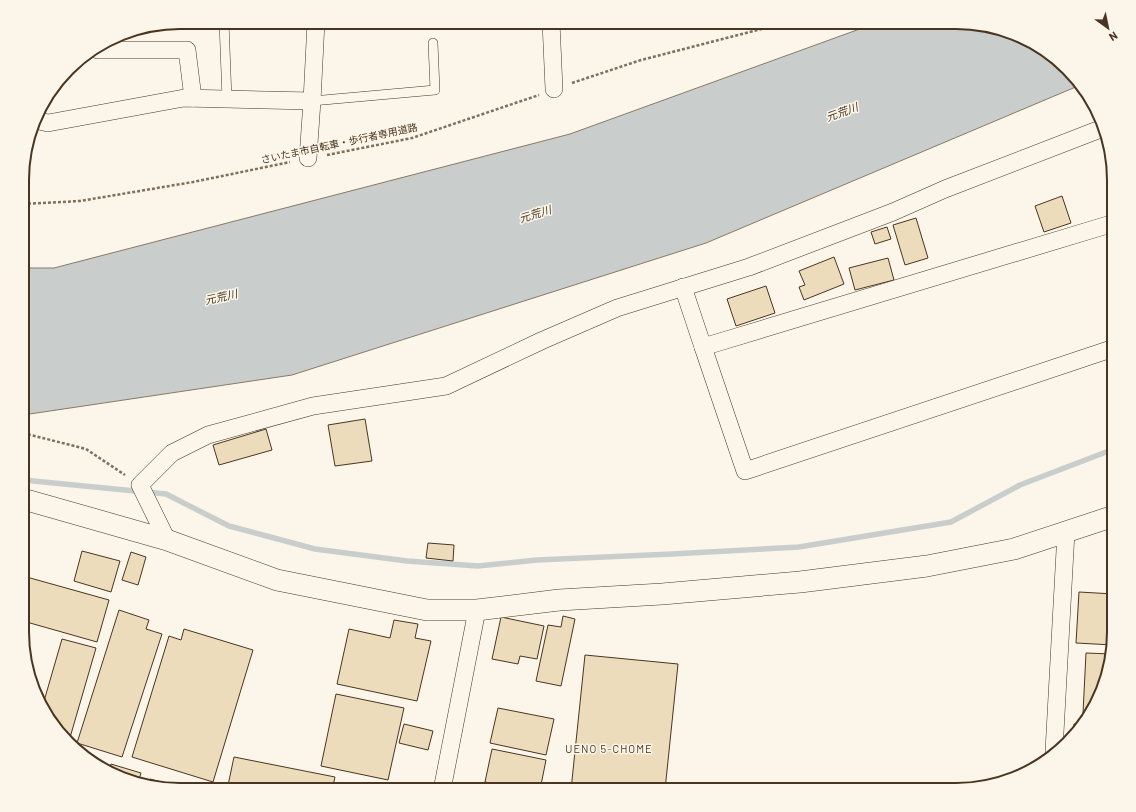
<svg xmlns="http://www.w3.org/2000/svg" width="1136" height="812" font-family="Barlow,'Noto Sans JP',sans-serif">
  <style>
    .water { fill: #c9cecd; stroke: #887966 }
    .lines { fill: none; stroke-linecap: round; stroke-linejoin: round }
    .stream { stroke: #c9cecd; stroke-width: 5.5 }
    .building { fill: #ecdcbc; stroke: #4a3520 }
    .service-casing { stroke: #4a3520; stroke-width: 10 }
    .minor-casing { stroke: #4a3520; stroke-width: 18 }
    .tertiary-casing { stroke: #4a3520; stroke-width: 22 }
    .path { stroke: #7f6f5c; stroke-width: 2.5; stroke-dasharray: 3 2; stroke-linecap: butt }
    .service { stroke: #fbf6e9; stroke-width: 9 }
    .minor { stroke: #fbf6e9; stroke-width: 17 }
    .tertiary { stroke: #fbf6e9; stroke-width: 21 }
    .labels { text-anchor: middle; stroke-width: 3; stroke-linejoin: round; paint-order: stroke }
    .street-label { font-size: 10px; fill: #4a3520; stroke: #fbf6e9 }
    .water-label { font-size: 11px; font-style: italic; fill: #4a3520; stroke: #fbf6e9 }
    .neighbourhood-label { font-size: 11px; letter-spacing: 1px; fill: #4a3520; stroke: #fbf6e9 }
    .rim { fill: none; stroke: #4a3520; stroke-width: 2 }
  </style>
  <rect width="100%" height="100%" fill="#fbf6e9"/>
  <!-- water -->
  <path class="water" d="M879,22H966L1016,34L1052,55L1078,86L706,243L292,375L23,415V268H54L570,134Z"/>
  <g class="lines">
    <!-- stream -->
    <path class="stream" d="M23,480L166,494L229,526L315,549L407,561L478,566L537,560L672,554L799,547L951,522L1020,485L1114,449"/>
  </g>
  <!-- building -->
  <g class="building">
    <path d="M1062,196L1071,223L1044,232L1035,206Z"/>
    <path d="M916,218L928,258L905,265L893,225Z"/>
    <path d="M887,227L891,239L875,244L871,232Z"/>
    <path d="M834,257L844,284L804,300L799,287L805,285L799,271Z"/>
    <path d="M888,258L894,280L855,290L849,268Z"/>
    <path d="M766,286L775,313L736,326L727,299Z"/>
    <path d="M365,419L372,461L335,466L328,425Z"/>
    <path d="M266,429L272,450L219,465L213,445Z"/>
    <path d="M428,543L454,545L453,561L426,558Z"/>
    <path d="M82,551L120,561L111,592L74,581Z"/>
    <path d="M131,552L146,557L138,585L122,580Z"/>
    <path d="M23,576L109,600L97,642L23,621Z"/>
    <path d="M1079,592L1114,594L1113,645L1076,643Z"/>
    <path d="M119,610L149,620L146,629L162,634L122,757L77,743Z"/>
    <path d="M563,616L575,619L561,686L536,681L548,625L561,627Z"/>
    <path d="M501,617L544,626L537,659L520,656L518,664L492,659Z"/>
    <path d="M394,620L418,624L415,638L431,641L417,701L337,684L349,629L390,638Z"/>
    <path d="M184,629L253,650L213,782L132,757L169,636L181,640Z"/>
    <path d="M62,639L96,648L69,741L42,708Z"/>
    <path d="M1086,653L1111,654L1102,692L1090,714L1083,713Z"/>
    <path d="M585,655L678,664L665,790H571Z"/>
    <path d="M336,694L404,708L388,780L321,766Z"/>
    <path d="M498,708L554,719L546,755L490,743Z"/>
    <path d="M404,724L433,731L428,750L399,743Z"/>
    <path d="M1074,724H1084L1081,728L1073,735Z"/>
    <path d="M492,749L546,760L540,790H525L485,782Z"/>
    <path d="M234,757L335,777L332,790H227Z"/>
    <path d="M111,764L141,773L138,783L129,782L109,771Z"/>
    <path d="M150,779L189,790H170L148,785Z"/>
    <path d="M358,786L379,790H357Z"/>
  </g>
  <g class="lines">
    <!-- service casing -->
    <g class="service-casing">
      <g id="service">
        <path d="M224,22L227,99"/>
        <path d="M312,101L435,90L433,43"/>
      </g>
    </g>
    <!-- minor casing -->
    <g class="minor-casing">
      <g id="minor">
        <path d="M551,22L554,89"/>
        <path d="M97,48L98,50H187L193,98"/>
        <path d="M35,120L48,123L184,98L312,101L316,22"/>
        <path d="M308,158L312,101"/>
        <path d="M683,287L703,347L1114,223"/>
        <path d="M703,347L745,471L1114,348"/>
        <path d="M167,540L140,485L172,453L208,435L313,406L446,386L541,341L617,308L749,267L893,212L945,189L1103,128"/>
        <path d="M1054,751L1066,532"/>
        <path d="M442,790L477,610"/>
      </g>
    </g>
    <!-- tertiary casing -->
    <g class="tertiary-casing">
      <path id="tertiary" d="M23,499L167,540L277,580L427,610H477L559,600L662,594L800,582L927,566L1014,549L1114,516"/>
    </g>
    <!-- path -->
    <g class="path">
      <path d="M572,83L641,60L789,22"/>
      <path d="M327,155L412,138L539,95"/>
      <path d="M23,204L80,201L193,182L290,162"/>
      <path d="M23,433L86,449L125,475"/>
    </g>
    <!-- service -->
    <use href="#service" class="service"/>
    <!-- minor -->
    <use href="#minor" class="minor"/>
    <!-- tertiary -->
    <use href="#tertiary" class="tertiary"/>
  </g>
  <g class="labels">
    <!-- street labels -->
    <g class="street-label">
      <text transform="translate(339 143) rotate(-12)" y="4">さいたま市自転車・歩行者専用道路</text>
    </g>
    <!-- water labels -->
    <g class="water-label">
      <text transform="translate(842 112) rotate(-20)" y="4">元荒川</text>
      <text transform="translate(535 214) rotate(-17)" y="4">元荒川</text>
      <text transform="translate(221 297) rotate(-13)" y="4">元荒川</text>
    </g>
    <!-- neighbourhood labels -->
    <g class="neighbourhood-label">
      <text x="609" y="753">UENO 5-CHOME</text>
    </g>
  </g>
  <!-- crop -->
  <path d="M0 0H1136V812H0ZM180 29H956A151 151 0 0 1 1107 180V632A151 151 0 0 1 956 783H180A151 151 0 0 1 29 632V180A151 151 0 0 1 180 29Z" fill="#fbf6e9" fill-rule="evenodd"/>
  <path class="rim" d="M180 29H956A151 151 0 0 1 1107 180V632A151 151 0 0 1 956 783H180A151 151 0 0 1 29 632V180A151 151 0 0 1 180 29Z"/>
  <!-- north arrow -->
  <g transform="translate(1108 28) rotate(147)" stroke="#fbf6e9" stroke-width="3" paint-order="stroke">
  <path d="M0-3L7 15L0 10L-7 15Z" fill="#4a3520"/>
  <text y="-6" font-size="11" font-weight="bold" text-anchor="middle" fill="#4a3520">N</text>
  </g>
</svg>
